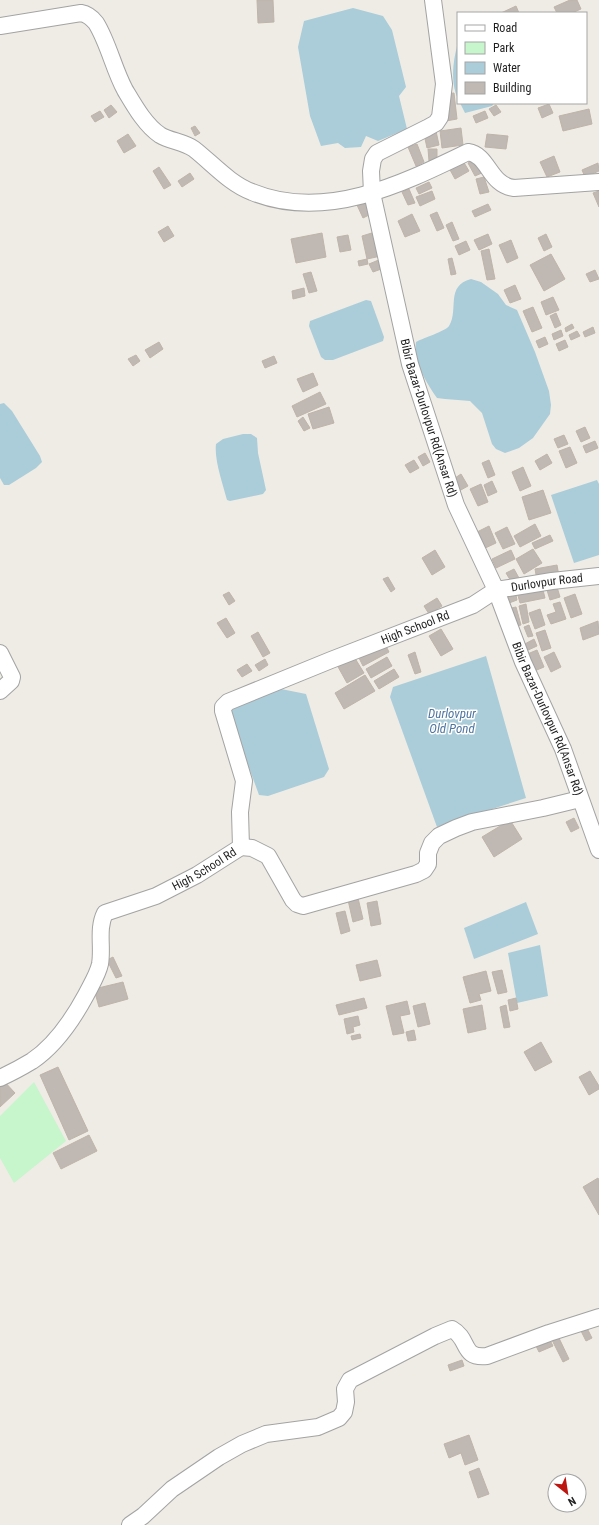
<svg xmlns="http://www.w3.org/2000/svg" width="599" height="1525" font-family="'Roboto Condensed',sans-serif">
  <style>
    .park { fill: #c7f5cc }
    .water { fill: #aacdd9 }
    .building { fill: #bfb8b3; stroke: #bfb4a9 }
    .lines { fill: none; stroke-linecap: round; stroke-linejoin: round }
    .minor-casing { stroke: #a3a3a3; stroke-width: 18 }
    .minor { stroke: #fff; stroke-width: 16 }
    .labels { text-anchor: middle; stroke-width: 3; stroke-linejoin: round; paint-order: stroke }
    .street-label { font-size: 12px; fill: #1f1f1f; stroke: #fff }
    .water-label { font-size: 13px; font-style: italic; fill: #5076a0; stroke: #fff }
  </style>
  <rect width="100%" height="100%" fill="#efece6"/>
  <!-- park -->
  <path class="park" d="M34,1082L66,1141L14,1183L0,1158V1116Z"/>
  <!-- water -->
  <g class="water">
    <path d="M353,8L383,16L392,30L406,87L399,96L407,129L378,141L366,136L361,147L345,148L338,143L321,146L310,116L298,47L304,21Z"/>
    <path d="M458,43V99C450,82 453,60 458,43Z"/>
    <path d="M460,103H494L492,106L465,113Z"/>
    <path d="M471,279L481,282L498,294L506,305L517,310L535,352L549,391L551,405L550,414L533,438L519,448L505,453L496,449L492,444L482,413L470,401L445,399L437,398C426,382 413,361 416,342C423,338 446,331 449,326C459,309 445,286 471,279Z"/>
    <path d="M366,300L371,301L384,337L383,341L333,360H325L321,357L309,326L310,321Z"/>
    <path d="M4,403L12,411L40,456L42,462L36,468L9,485H4L0,478V404Z"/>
    <path d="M243,434H251L257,438L258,453L266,490L263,494L230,501L227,500C223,484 214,460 216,444L223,439Z"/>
    <path d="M597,480L599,484V555L574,563L551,495Z"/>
    <path d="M486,656L526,798L437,827L390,697L393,687Z"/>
    <path d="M281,689L306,694L329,769L324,777L268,796L259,795L228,710Z"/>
    <path d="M526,902L538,934L474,959L464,928Z"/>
    <path d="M540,945L548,996L517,1003L508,953Z"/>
  </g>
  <!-- building -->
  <g class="building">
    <path d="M257,0H273L274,22L258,23Z"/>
    <path d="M570,0H577L581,9L572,13H557L554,7Z"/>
    <path d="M516,6L519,13H501Z"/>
    <path d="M454,93L457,119L446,121L443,94Z"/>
    <path d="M549,104L553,113L542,118L538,108Z"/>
    <path d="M111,105L117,112L109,118L104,110Z"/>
    <path d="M496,105L501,112L494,116L489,109Z"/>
    <path d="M589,109L592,124L563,131L559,116Z"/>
    <path d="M100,111L104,117L95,122L91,116Z"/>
    <path d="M485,111L488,118L476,123L473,116Z"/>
    <path d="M195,126L200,133L195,136L191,128Z"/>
    <path d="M461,128L463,145L442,148L440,131Z"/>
    <path d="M436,131L439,145L427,148L424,134Z"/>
    <path d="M128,134L136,146L124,153L117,141Z"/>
    <path d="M487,134L508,136L506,149L485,147Z"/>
    <path d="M417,144L424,162L416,166L408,147Z"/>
    <path d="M428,149H437V160L429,161Z"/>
    <path d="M554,156L560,172L547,177L540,162Z"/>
    <path d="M476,158L484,172L475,176L468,163Z"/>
    <path d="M463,161L469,171L455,179L449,168Z"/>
    <path d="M598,163L599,171L585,177L582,170Z"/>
    <path d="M159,167L171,185L164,189L153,171Z"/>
    <path d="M190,173L194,179L182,187L178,181Z"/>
    <path d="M484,177L489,192L480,194L476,179Z"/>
    <path d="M429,182L432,188L419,194L416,188Z"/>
    <path d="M409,189L415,203L408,205L402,192Z"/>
    <path d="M432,191L435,199L420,206L416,197Z"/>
    <path d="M599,191V207L593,193Z"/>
    <path d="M367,201L373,213L363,218L357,205Z"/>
    <path d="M488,204L491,210L475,217L472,211Z"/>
    <path d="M437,212L444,228L437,231L430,215Z"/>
    <path d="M412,214L420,231L405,237L398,221Z"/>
    <path d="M452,222L459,239L453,241L446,225Z"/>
    <path d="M168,226L174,236L164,242L158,232Z"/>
    <path d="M375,232L381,256L367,259L362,236Z"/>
    <path d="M322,233L326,257L296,263L291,239Z"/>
    <path d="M488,234L492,244L479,250L474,240Z"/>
    <path d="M546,234L552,247L544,251L538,238Z"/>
    <path d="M348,235L351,250L340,252L337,237Z"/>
    <path d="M511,240L518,258L507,263L499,245Z"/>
    <path d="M466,241L470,250L459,255L455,246Z"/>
    <path d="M489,249L495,279L487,280L481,251Z"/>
    <path d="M551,254L565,279L544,291L530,265Z"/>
    <path d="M452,258L456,274L451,275L448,259Z"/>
    <path d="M367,259L368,264L359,266L358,261Z"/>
    <path d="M381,259L384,268L373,272L369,264Z"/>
    <path d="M595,270L599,279L590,282L586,274Z"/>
    <path d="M311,272L317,291L309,293L303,274Z"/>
    <path d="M515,285L521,299L510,303L504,290Z"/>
    <path d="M304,288L305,296L293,299L292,291Z"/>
    <path d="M553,297L559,310L546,315L541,302Z"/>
    <path d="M533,307L542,328L532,332L523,311Z"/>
    <path d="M556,313L561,325L555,328L550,316Z"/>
    <path d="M572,324L574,328L566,332L565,328Z"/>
    <path d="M593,327L595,333L585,337L583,332Z"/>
    <path d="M561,330L563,336L554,340L552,334Z"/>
    <path d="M577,331L580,336L571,340L569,335Z"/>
    <path d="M545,337L548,344L539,348L536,341Z"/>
    <path d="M565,340L568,347L559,351L556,344Z"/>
    <path d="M159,342L163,349L150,358L145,350Z"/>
    <path d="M136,355L140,361L133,366L128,359Z"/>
    <path d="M274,356L277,363L265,368L262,361Z"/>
    <path d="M313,373L318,385L303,392L297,379Z"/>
    <path d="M320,392L326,404L297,417L292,406Z"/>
    <path d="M329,407L334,423L313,429L308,414Z"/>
    <path d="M303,417L310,428L304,431L298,421Z"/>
    <path d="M585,427L590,438L581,442L576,431Z"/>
    <path d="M564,435L568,444L558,448L554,439Z"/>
    <path d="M595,441L598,448L586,453L583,446Z"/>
    <path d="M570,447L577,463L566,468L559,451Z"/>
    <path d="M425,453L430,462L423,466L418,457Z"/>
    <path d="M547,454L552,463L540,470L535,461Z"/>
    <path d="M414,460L419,468L410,473L405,465Z"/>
    <path d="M489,460L495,475L488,478L482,463Z"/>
    <path d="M523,467L531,486L520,491L512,472Z"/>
    <path d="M461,474L468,486L459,491L452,480Z"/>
    <path d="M492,481L497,492L488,496L484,485Z"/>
    <path d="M481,484L488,502L478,506L470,489Z"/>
    <path d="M543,490L551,513L529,520L522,497Z"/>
    <path d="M535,524L541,536L520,547L514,536Z"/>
    <path d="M489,526L496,543L481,550L473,534Z"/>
    <path d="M507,527L515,544L503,549L495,533Z"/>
    <path d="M550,535L553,541L535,549L532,543Z"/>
    <path d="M533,549L542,563L524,574L516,559Z"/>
    <path d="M435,550L445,567L432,575L422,558Z"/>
    <path d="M511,550L515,559L496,568L492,559Z"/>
    <path d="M557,565L559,576L537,580L535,569Z"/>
    <path d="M514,569L519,578L512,583L506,573Z"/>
    <path d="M388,577L395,589L391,592L383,579Z"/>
    <path d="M542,586L545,598L520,603L517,592Z"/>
    <path d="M557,587L560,597L550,600L547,590Z"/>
    <path d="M229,592L235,601L229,605L223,595Z"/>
    <path d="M575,594L582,614L571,618L564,598Z"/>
    <path d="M516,595L517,600L509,603L507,598Z"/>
    <path d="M437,598L442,606L429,614L424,606Z"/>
    <path d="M560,602L566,619L551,624L547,615L556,612L553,604Z"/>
    <path d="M526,604L529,622L523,624L519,606Z"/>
    <path d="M516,607L521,625L512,627L507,609Z"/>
    <path d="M540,609L545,625L535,629L529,613Z"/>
    <path d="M226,618L235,633L227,638L217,623Z"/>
    <path d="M598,621L599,634L583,640L580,628Z"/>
    <path d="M529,625L533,636L528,637L524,627Z"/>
    <path d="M441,629L453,649L441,656L429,636Z"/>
    <path d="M545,630L551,648L542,651L536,633Z"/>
    <path d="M258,632L270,653L263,657L251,636Z"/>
    <path d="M534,639L537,646L526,651L523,645Z"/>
    <path d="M384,642L389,652L363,666L358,656Z"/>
    <path d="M537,650L544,667L532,672L525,655Z"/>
    <path d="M415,652L421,672L415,674L408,655Z"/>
    <path d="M554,652L561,667L551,672L544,657Z"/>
    <path d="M353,655L364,673L347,683L337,665Z"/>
    <path d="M387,657L392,666L371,678L366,669Z"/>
    <path d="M265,659L268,665L259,671L255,665Z"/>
    <path d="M247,664L252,671L242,677L237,670Z"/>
    <path d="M394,669L399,677L379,689L374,681Z"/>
    <path d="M365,675L375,691L344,709L335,693Z"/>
    <path d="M574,818L579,828L571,832L566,822Z"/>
    <path d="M510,820L522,839L494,857L482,837Z"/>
    <path d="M358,898L363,919L353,922L348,900Z"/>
    <path d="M377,901L381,924L371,926L367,903Z"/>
    <path d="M345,911L350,931L341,934L336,913Z"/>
    <path d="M113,957L122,976L116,978L107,960Z"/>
    <path d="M377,960L381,976L360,981L356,965Z"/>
    <path d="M502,970L507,992L498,994L492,972Z"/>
    <path d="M486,971L491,991L479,994L481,1000L470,1003L463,977Z"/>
    <path d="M123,982L128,999L99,1007L94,989Z"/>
    <path d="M364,998L367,1008L339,1015L336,1005Z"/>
    <path d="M516,998L518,1009L510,1011L508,1000Z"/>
    <path d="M407,1001L410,1014L400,1016L404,1033L393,1035L386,1006Z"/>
    <path d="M425,1003L430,1024L418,1027L413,1006Z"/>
    <path d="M482,1005L486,1029L468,1033L463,1009Z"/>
    <path d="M506,1005L510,1027L504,1028L500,1007Z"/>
    <path d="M358,1016L360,1025L353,1027L354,1032L347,1034L344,1019Z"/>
    <path d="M414,1030L416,1040L408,1041L406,1032Z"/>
    <path d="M360,1034L361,1038L352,1040L351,1036Z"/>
    <path d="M541,1042L552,1062L535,1071L524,1052Z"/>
    <path d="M58,1067L88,1131L69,1140L40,1075Z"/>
    <path d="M590,1071L599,1086V1089L589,1095L579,1077Z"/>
    <path d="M2,1079L15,1093L0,1107V1081Z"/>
    <path d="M89,1135L97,1151L61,1169L53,1153Z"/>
    <path d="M598,1178L599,1180V1215L583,1187Z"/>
    <path d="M586,1326L592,1338L586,1341L580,1329Z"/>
    <path d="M558,1336L569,1359L563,1362L552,1340Z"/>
    <path d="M549,1338L553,1346L539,1352L535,1344Z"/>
    <path d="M462,1360L464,1366L450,1371L448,1365Z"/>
    <path d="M469,1435L478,1460L465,1465L461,1453L449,1458L444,1444Z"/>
    <path d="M479,1468L489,1494L478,1498L469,1472Z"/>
  </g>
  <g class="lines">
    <!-- minor casing -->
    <g class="minor-casing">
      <g id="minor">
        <path id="s1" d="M433,0L444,84L440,117L436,123L427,128L377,153L373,159L371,171L372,193L410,364L456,505L496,590L523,662L563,749L599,850"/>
        <path d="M0,26L81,13C87,14 92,18 96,23C108,42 114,70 125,90C134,105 145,125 160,135C170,141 184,142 194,149C212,163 230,184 252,192C325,222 402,184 468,152C489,155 489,185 514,188L599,182"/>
        <path d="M0,653L12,677L11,681L0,691"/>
        <path d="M241,847L252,848L268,856L293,900L297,904L303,906L416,874L424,870L428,864V853L432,843L439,836L456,828L472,822L543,808L580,799"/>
        <path id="s2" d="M0,1078C11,1073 22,1067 32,1061C56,1045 73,1019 86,995C91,985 98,974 100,964C103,947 97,929 105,913L156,896L197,875L241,847L240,812L244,781L223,711V707L228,702L331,660L473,605L496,590L552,581L599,576"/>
        <path d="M130,1525L143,1516L172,1489L219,1457L242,1444L266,1434L318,1427L339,1418L344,1412L346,1402L345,1389L350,1380L435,1336L452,1329C470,1339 461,1359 487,1356L549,1333L599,1317"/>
      </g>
    </g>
    <!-- minor -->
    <use href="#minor" class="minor"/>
  </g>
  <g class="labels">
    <!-- street labels -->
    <g class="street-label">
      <text dy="4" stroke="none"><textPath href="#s1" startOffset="465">Bibir Bazar-Durlovpur Rd(Ansar Rd)</textPath></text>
      <text dy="4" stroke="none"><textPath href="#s2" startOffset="853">Durlovpur Road</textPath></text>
      <text dy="4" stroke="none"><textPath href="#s2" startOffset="712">High School Rd</textPath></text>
      <text dy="4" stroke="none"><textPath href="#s1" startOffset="789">Bibir Bazar-Durlovpur Rd(Ansar Rd)</textPath></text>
      <text dy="4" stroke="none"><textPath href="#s2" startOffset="317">High School Rd</textPath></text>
    </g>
    <!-- water labels -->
    <g class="water-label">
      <text x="452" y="718">Durlovpur<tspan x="452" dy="15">Old Pond</tspan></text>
    </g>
  </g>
  <!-- legend -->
  <rect x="457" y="12" width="130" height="92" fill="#ffffff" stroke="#a5a5a5"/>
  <rect x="465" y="25" width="20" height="6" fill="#ffffff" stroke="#a5a5a5"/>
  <text x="493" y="32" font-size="12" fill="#1f1f1f">Road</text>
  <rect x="465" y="42" width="20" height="12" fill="#c7f5cc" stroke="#a5a5a5"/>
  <text x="493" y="52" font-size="12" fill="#1f1f1f">Park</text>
  <rect x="465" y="62" width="20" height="12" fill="#aacdd9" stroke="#a5a5a5"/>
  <text x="493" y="72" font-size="12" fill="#1f1f1f">Water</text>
  <rect x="465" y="82" width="20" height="12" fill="#bfb8b3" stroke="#a5a5a5"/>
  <text x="493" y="92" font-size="12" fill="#1f1f1f">Building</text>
  <!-- north arrow -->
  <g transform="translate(567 1493) rotate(150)"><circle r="19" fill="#ffffff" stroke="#a5a5a5"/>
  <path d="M0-3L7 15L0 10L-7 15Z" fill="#bd1611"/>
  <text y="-6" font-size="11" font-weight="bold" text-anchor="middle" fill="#1f1f1f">N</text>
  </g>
</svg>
